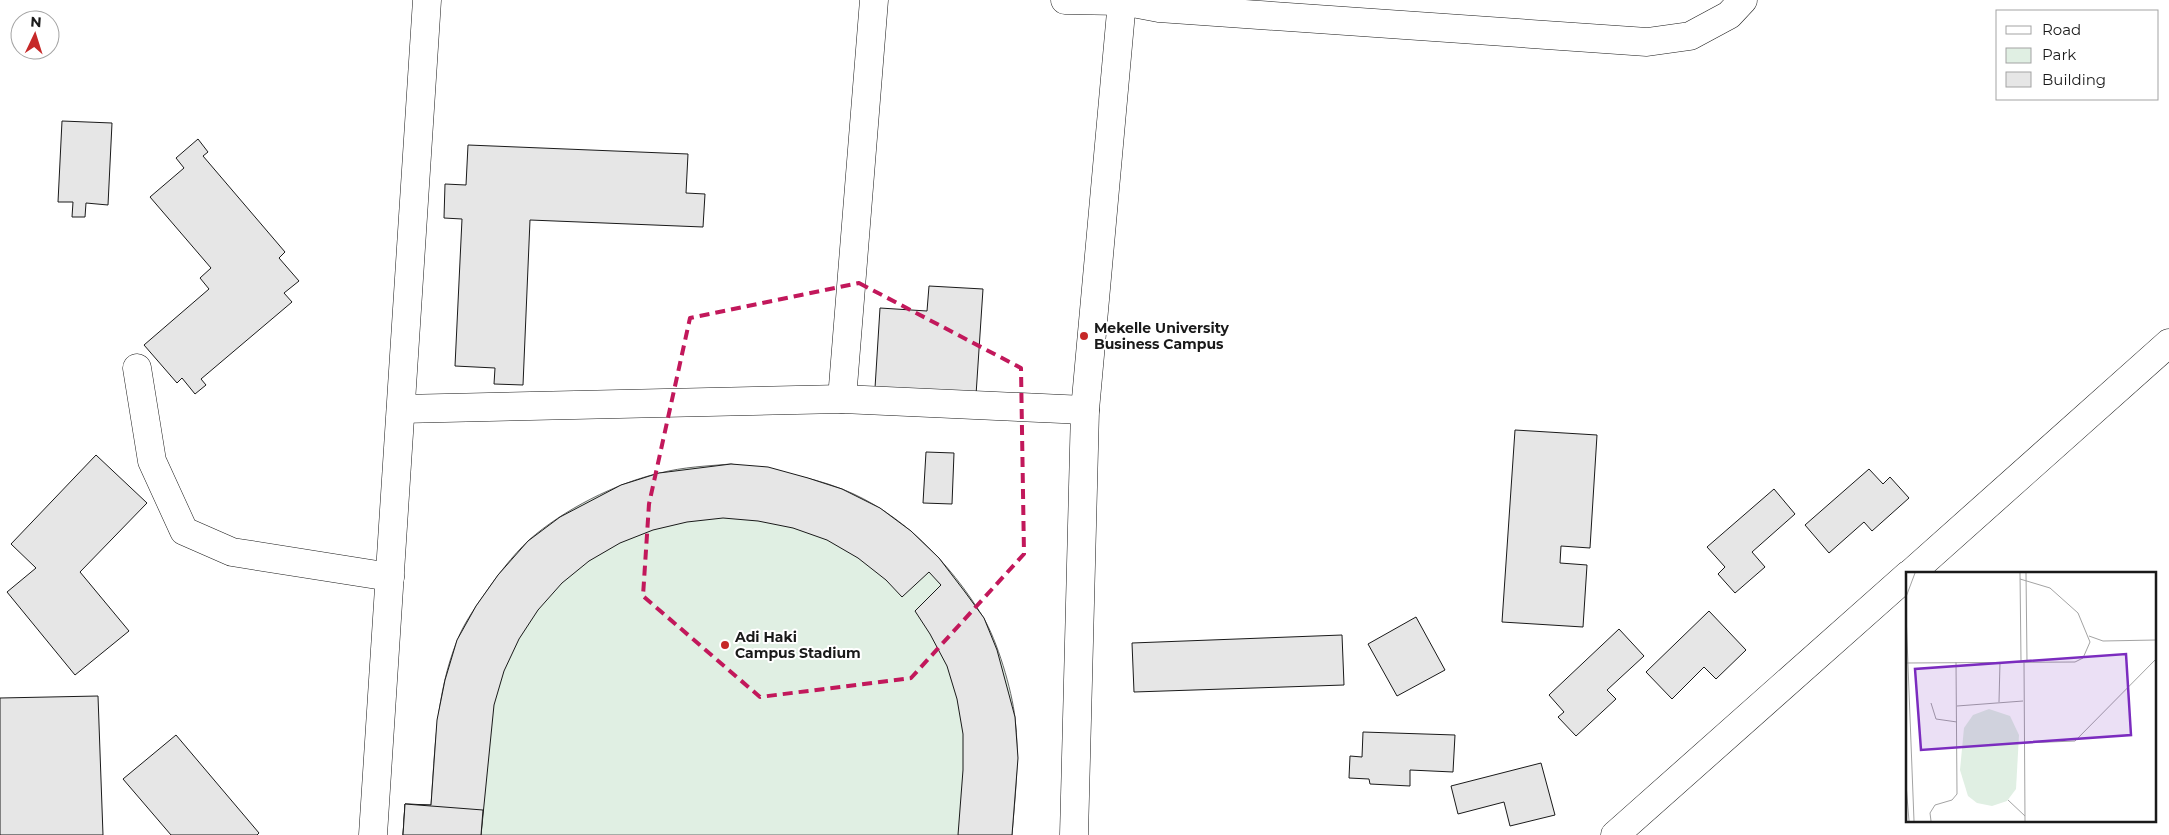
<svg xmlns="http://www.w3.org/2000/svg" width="2169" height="835" font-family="Montserrat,sans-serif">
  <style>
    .green { fill: #e0efe3; stroke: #6a6a6a }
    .building { fill: #e6e6e6; stroke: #1a1a1a }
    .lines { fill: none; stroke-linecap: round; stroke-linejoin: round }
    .minor-casing { stroke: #1a1a1a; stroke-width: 29 }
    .minor { stroke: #fff; stroke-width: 28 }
    .marked { fill: none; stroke: #c2185b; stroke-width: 4; stroke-dasharray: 10 6; stroke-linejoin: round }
    .poi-dot { fill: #c62828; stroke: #fff; stroke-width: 2 }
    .labels { text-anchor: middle; stroke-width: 4; stroke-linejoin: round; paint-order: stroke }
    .poi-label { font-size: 14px; font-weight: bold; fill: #1a1a1a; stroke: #fff; text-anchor: start }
    .inset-road { fill: none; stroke: #a3a3a3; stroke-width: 1 }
    .view { fill: #7b2cbf; fill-opacity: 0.15; stroke: #7b2cbf; stroke-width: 2.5 }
    .inset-edge { fill: none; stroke: #1a1a1a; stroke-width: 2.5 }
  </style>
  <rect width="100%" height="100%" fill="#fff"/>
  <!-- green -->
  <path class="green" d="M731,464C768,471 807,475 842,489C901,512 950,563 983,617C997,640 1012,690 1015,718C1020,757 1015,796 1012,835H403L405,804L431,805C435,750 436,693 457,641C463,625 474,609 484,595C497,576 512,556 529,540C563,510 616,483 660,473C683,467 707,466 731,464Z"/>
  <!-- building -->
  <g class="building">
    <path d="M62,121L112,123L108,205L86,203L85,217H72L73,202H58Z"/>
    <path d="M198,139L208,152L203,156L285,252L279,258L299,281L284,293L292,302L201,379L206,385L195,394L182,378L177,383L144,345L209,289L200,278L211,268L150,197L184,168L176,158Z"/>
    <path d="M468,145L688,154L686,193L705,194L703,227L530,220L523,385L494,384L495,368L455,366L462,219L444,218L445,184L466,185Z"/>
    <path d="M929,286L983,289L976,395L875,388L880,308L927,311Z"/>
    <path d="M1515,430L1597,435L1590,548L1561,546L1560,563L1587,565L1583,627L1502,622Z"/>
    <path d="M926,452L954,453L952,504L923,503Z"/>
    <path d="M96,455L147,503L80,572L129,631L75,675L7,592L36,568L11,544Z"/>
    <path d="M731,464L768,467L808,478L842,489L880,508L911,531L939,558L965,592L984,618L997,650L1015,717L1018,758L1012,835H958L963,770V734L957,699L947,666L930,634L915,611L941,585L929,572L902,597L886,580L858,558L827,540L793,528L758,521L723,518L687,522L653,530L620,543L589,561L562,583L538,610L519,639L504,671L494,705L481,835H403L405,804L431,805L437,720L445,680L457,640L476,606L498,575L528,541L560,517L621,485L659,473Z"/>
    <path d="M1869,469L1883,484L1890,477L1909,498L1872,531L1864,522L1829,553L1805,525Z"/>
    <path d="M1774,489L1795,514L1752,552L1765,567L1735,593L1718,574L1725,567L1707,547Z"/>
    <path d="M1709,611L1746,650L1716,679L1704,667L1672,699L1646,672Z"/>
    <path d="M1416,617L1445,670L1397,696L1368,644Z"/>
    <path d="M1619,629L1644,656L1607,690L1616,699L1576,736L1558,717L1564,712L1549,695Z"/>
    <path d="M1342,635L1344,685L1134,692L1132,643Z"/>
    <path d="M98,696L103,835H0V698Z"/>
    <path d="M1363,732L1455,735L1453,772L1410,770V786L1370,784L1369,779L1349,778L1350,756L1362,757Z"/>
    <path d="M176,735L259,833L257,835H171L123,779Z"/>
    <path d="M1541,763L1555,815L1510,826L1504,802L1458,814L1451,786Z"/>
    <path d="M405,804L483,810L481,835H403Z"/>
  </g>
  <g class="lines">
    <!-- minor casing -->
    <g class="minor-casing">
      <g id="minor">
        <path d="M1065,0L1122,1L1159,8L1647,42L1690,36L1729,15L1743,0"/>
        <path d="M137,368L152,461L184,531L232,552L390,577"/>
        <path d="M842,399L874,0"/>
        <path d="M401,409L842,399L1085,410"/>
        <path d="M1910,574L2169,343"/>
        <path d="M373,835L427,0"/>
        <path d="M1074,835L1085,410L1122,1"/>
        <path d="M1615,835L1908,575"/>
      </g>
    </g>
    <!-- minor -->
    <use href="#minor" class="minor"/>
  </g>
  <!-- marked area -->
  <path class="marked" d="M859,283L1021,368L1024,554L911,678L760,697L643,596L649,504L690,318Z"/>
  <!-- markers -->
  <g class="poi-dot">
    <circle cx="1084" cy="336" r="5"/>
    <circle cx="725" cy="645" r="5"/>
  </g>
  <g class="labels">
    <!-- poi labels -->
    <g class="poi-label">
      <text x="1094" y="333">Mekelle University<tspan x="1094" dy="16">Business Campus</tspan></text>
      <text x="735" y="642">Adi Haki<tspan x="735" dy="16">Campus Stadium</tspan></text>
    </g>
  </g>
  <!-- overview -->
  <g transform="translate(1906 572)">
    <rect width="250" height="250" fill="#fff"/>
    <path d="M83,137L104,144L113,163L110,217L101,229L86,234L71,231L62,224L54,198L58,156L67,143Z" fill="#e0efe3"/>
    <path class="inset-road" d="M114,1L115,89M120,1L121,90M0,25L9,1M0,41L8,249M183,64L197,69L250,68M118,89L119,249M0,91L169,90L177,86L184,70L172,41L144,16L114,7M93,130L94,90M25,131L30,147L51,150M51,134L117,129M119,171L169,169L250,87M0,212L3,249M102,228L119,244M25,249L24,241L29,233L46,228L51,222L50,90"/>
    <path class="view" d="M220,82L225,163L15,178L9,97Z"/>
    <rect width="250" height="250" class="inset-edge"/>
  </g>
  <!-- legend -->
  <rect x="1996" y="10" width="162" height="90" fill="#ffffff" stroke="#a3a3a3"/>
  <rect x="2006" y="26" width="25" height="8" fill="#ffffff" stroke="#a3a3a3"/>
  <text x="2042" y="35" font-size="15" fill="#1a1a1a">Road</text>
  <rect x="2006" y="48" width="25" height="15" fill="#e0efe3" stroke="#a3a3a3"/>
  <text x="2042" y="60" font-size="15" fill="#1a1a1a">Park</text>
  <rect x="2006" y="72" width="25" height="15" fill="#e6e6e6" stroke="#a3a3a3"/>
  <text x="2042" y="85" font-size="15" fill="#1a1a1a">Building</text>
  <!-- north arrow -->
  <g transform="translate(35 35) rotate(4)"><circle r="24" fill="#ffffff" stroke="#a3a3a3"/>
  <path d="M0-4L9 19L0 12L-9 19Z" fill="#c62828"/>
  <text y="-8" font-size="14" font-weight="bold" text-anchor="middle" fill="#1a1a1a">N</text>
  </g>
</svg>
